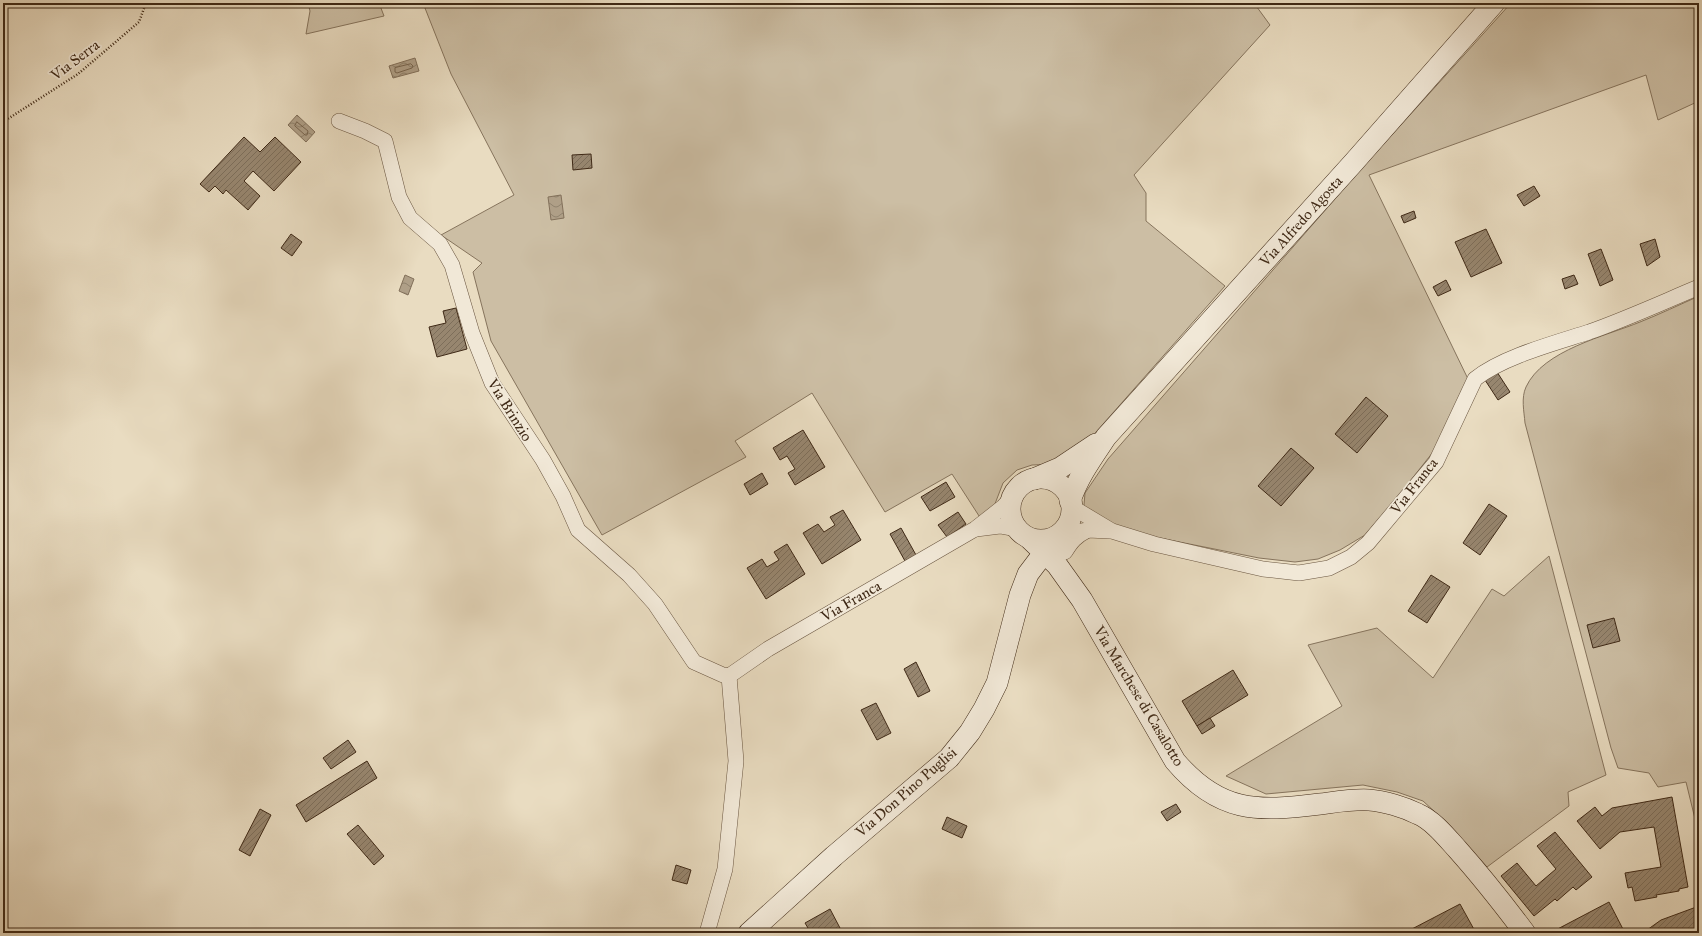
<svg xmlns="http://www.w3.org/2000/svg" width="1702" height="936" font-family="'IM FELL Great Primer',serif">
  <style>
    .green { fill: #ccbea4; stroke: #86745d }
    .water { fill: url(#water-waves); stroke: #82705a }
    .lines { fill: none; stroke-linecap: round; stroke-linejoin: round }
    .shore { stroke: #77644e; stroke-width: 1 }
    .building { fill: url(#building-hatch); stroke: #3f2916 }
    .street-casing { stroke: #6a5641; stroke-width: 16 }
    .secondary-casing { stroke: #3f2916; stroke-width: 22 }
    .path { stroke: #3f2916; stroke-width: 2.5; stroke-dasharray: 1 2; stroke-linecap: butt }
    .street { stroke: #f1e8d7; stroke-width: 15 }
    .secondary { stroke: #f1e8d7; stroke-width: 21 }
    .labels { text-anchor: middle; stroke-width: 3.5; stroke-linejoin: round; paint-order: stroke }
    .street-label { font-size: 15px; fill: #3f2916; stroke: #f1e8d7 }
  </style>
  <defs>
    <pattern id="water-waves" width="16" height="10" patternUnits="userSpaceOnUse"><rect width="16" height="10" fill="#af9f87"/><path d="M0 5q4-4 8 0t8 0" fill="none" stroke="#90826d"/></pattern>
    <pattern id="building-hatch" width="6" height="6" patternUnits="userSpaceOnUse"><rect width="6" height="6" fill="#97866f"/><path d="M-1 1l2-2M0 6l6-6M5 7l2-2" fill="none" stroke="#7d6e5a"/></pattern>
  </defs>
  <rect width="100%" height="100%" fill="#e9dcc1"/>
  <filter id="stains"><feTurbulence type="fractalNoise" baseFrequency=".005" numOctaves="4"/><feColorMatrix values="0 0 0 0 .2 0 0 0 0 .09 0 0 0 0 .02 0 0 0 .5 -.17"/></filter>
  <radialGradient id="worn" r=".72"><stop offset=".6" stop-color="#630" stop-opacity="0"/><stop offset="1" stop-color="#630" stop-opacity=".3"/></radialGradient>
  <!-- green -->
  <g class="green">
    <path d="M308,3H379L384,16L306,34L310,11Z"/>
    <path d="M423,3H1254L1270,25L1134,175L1146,193V221L1225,286L1073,458L1059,464L1032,465L1017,470L1003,483L993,509L981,519L952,474L885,512L812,393L735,441L746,457L602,535L491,341L473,272L482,263L441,235L514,195L451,74Z"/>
    <path d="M1511,3H1699V101L1658,120L1646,75L1369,175L1469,381L1433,452L1396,499L1365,535L1340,550L1318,559L1295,562L1259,558L1115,529L1089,514L1084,505L1085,493L1108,459L1362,168Z"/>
    <path d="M1699,296V821L1696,823L1686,782L1658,787L1649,773L1618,768L1611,748L1525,423C1524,411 1521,398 1526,387C1543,350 1606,336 1640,322C1660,314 1679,305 1699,296Z"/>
    <path d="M1549,556L1606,775L1568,792L1569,806L1487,867L1447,823L1423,801L1397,792L1363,785L1266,794L1226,776L1342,706L1308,645L1377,628L1433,678L1492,589L1504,596Z"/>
  </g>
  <!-- water -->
  <g class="water">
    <path d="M415,58L419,71L393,78L389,66Z"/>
    <path d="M297,115L315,132L306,142L288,125Z"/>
    <path d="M561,195L564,218L551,220L548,197Z"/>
    <path d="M405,275L414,279L408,295L399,291Z"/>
  </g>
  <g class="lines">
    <!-- shore -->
    <g class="shore">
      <path d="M411,64L413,66L412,68L397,73L395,72V68Z"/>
      <path d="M297,122L308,131L307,135H305L295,126Z"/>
    </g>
  </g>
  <!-- building -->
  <g class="building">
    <path d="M244,137L260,152L275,137L301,162L274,191L253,171L244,181L260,196L248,210L226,190L223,194L215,186L209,192L200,184Z"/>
    <path d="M591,154L592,168L573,170L572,155Z"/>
    <path d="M1534,186L1540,196L1524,206L1517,195Z"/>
    <path d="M1414,211L1416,218L1404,223L1401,216Z"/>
    <path d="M1486,229L1502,263L1471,277L1455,242Z"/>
    <path d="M291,234L302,242L292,256L281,248Z"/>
    <path d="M1655,239L1660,257L1647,266L1640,244Z"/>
    <path d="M1601,249L1613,280L1600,286L1588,254Z"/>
    <path d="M1574,275L1578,284L1565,289L1562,279Z"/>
    <path d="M1446,280L1451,290L1438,296L1433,287Z"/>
    <path d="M456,308L467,349L437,357L429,327L446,323L443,311Z"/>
    <path d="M1497,372L1510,392L1498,400L1485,380Z"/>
    <path d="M1366,397L1388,416L1357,453L1335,434Z"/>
    <path d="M803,430L825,467L795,485L788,473L795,469L787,456L780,460L773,448Z"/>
    <path d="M1291,448L1314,468L1281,506L1258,486Z"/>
    <path d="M762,473L768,484L750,495L744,484Z"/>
    <path d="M946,482L955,497L930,511L921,497Z"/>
    <path d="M1489,504L1507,516L1480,555L1463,543Z"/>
    <path d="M843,510L861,540L822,564L803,533L818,524L824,532L835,525L830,517Z"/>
    <path d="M958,512L966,524L947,537L938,525Z"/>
    <path d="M901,528L916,555L905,561L890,534Z"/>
    <path d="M787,544L805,574L766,599L747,568L762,559L767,567L779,560L774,552Z"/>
    <path d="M1431,575L1450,587L1427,623L1408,611Z"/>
    <path d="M1614,618L1620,641L1593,648L1587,625Z"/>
    <path d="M916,662L930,691L918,697L904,669Z"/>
    <path d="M1233,670L1248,695L1197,726L1182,701Z"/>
    <path d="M876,703L891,733L877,740L861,710Z"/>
    <path d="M1210,718L1215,726L1202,734L1197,726Z"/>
    <path d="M348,740L356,752L331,769L323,758Z"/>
    <path d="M367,761L377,778L306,822L296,805Z"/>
    <path d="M1672,797L1688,887L1679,889V891L1656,895L1657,897L1635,901L1632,887L1628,888L1625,873L1661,867L1654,827L1620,832L1600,849L1577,821L1595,807L1602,816L1612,808Z"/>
    <path d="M1176,804L1181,812L1167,821L1161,812Z"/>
    <path d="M260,809L271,815L250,856L239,850Z"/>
    <path d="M947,817L967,826L962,838L942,829Z"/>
    <path d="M358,825L384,856L374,865L347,834Z"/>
    <path d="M1555,832L1592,877L1576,890L1573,887L1557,901L1555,899L1534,916L1501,876L1517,863L1536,886L1556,869L1537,846Z"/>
    <path d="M676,865L691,870L687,884L672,880Z"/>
    <path d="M1609,902L1625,933H1611L1609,929L1601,933H1550Z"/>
    <path d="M1460,904L1476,933H1412L1410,930Z"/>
    <path d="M1699,906V933H1649L1647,930L1661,920Z"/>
    <path d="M830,909L840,928L831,933H811L805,923Z"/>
  </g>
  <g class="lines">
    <!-- street casing -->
    <g class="street-casing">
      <g id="street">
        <path d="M339,121L365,131L385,141L399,197L410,218L440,244L452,265L472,333L492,383L543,460L563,496L578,530L629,575L655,604L694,662L723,675L729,676"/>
        <path d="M1072,507L1112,531L1154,544L1263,569L1299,573L1329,568L1351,557L1368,543L1436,462L1475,379C1502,357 1555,343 1589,332C1626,319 1663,302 1699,287"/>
        <path d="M976,529L1000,526L1016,529"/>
        <path d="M1059,535L1088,530L1109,531"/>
        <path d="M1065,552C1071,542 1076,536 1086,531"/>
        <path d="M729,676L768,649L975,529L1003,507L1013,496"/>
        <path d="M707,933L725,869L736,761L729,676"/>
      </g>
    </g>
    <!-- secondary casing -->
    <g class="secondary-casing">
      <g id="secondary">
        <circle cx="1041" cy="509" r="31"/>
        <path d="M1034,479L1060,468L1096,444"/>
        <path d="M1070,501C1078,477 1092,458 1106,437L1354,162L1494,3"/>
        <path d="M1030,539L1057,565L1082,600L1175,761C1219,813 1257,812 1320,804C1336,802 1353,799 1369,800C1384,801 1404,807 1418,814C1434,821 1447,838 1458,850C1482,877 1504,905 1525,933"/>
        <path d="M749,933L834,856L949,758L970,732L984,709L997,683L1020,595L1028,574L1056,537"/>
      </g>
    </g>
    <!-- path -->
    <path class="path" d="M3,122L78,74L139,22L146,3"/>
    <!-- street -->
    <use href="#street" class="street"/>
    <!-- secondary -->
    <use href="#secondary" class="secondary"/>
  </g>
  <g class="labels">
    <!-- street labels -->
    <g class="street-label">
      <text transform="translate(75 60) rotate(-37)" y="5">Via Serra</text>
      <text transform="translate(1301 221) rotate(-48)" y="5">Via Alfredo Agosta</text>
      <text transform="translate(510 410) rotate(58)" y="5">Via Brinzio</text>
      <text transform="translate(1414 486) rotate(-52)" y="5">Via Franca</text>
      <text transform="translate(851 601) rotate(-30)" y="5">Via Franca</text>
      <text transform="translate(1139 696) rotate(59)" y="5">Via Marchese di Casalotto</text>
      <text transform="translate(906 792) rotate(-41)" y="5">Via Don Pino Puglisi</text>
    </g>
  </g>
  <!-- margin -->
  <rect width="1702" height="936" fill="none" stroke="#e9dcc1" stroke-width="16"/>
  <rect x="4" y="4" width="1694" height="928" fill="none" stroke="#3f2916" stroke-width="2"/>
  <rect x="8" y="8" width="1686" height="920" fill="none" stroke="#3f2916"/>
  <rect width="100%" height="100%" filter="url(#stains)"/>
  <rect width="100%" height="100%" fill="url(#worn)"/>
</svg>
